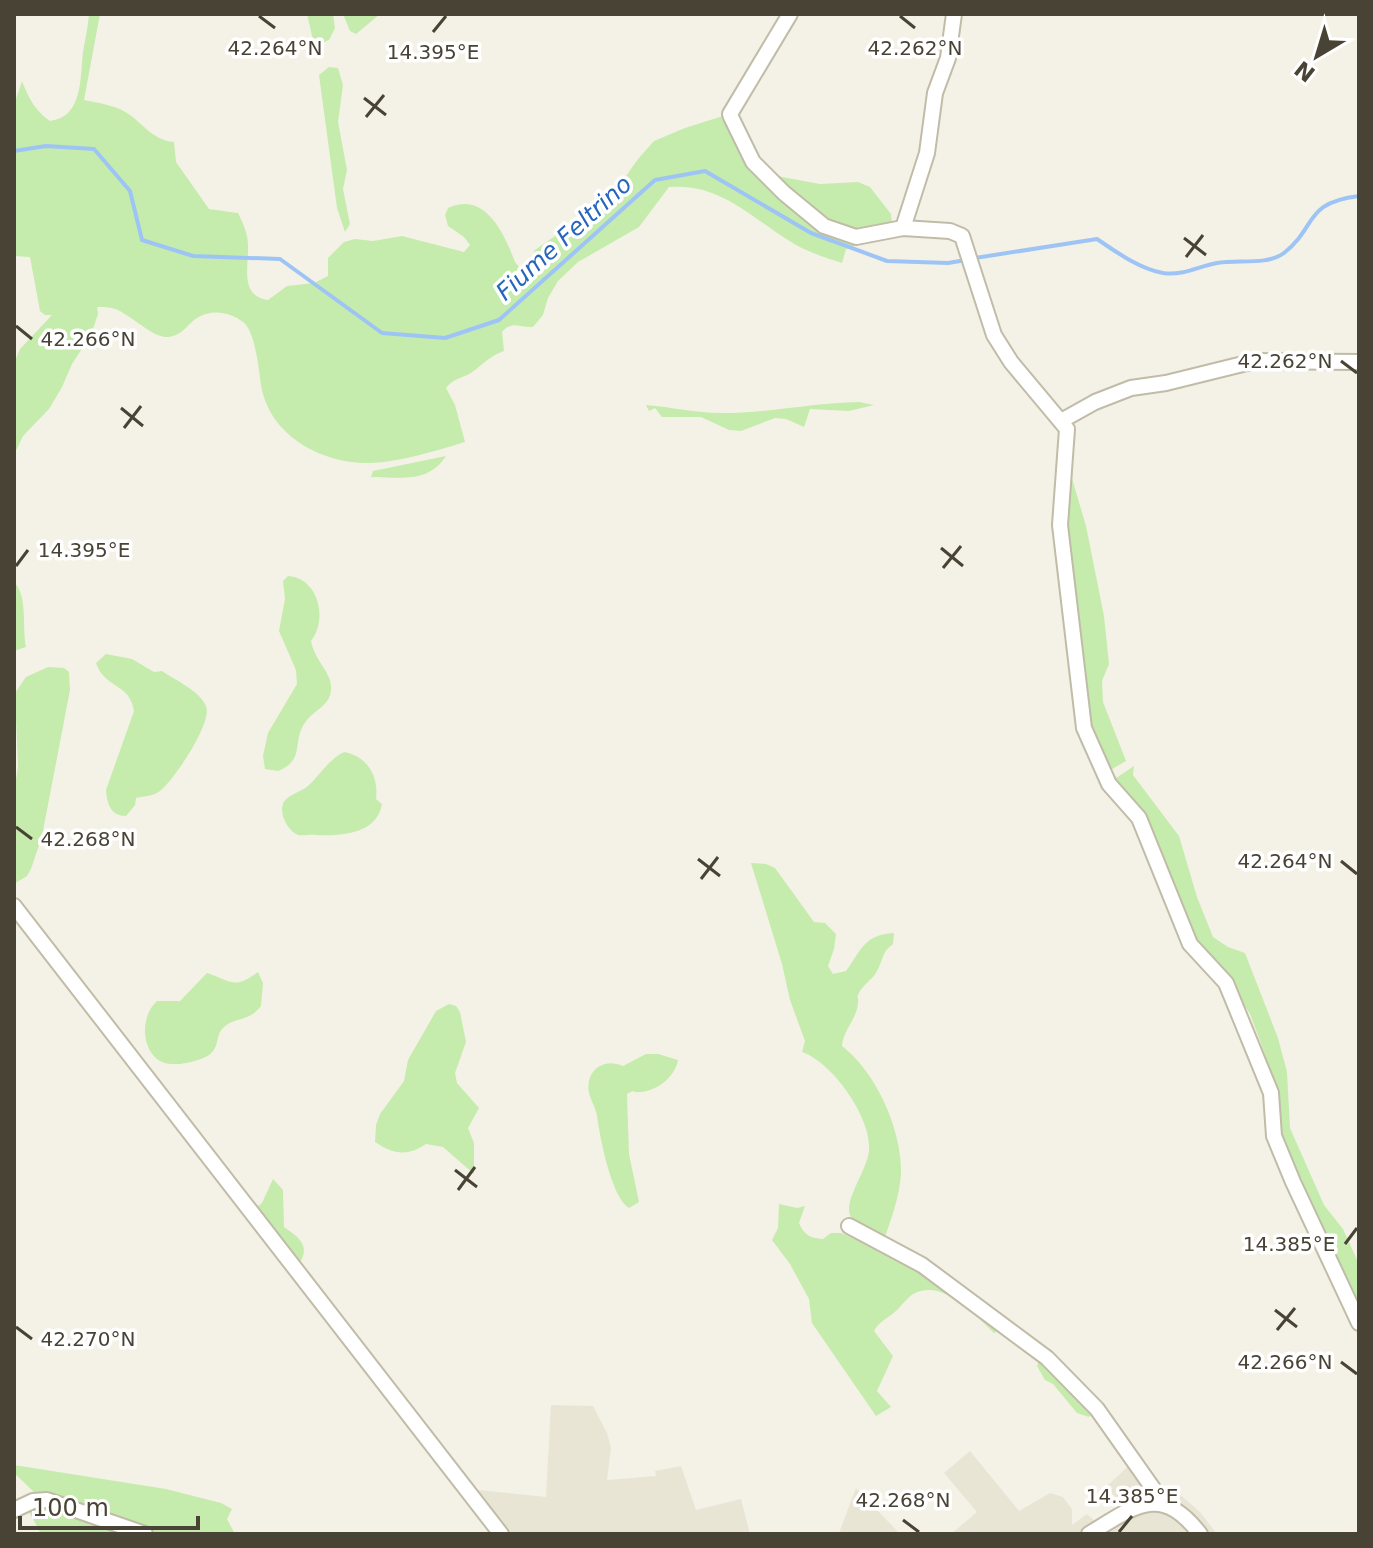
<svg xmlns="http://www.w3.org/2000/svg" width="1373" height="1548" font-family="'DejaVu Sans',sans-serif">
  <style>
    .residential { fill: #e9e5d4 }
    .green { fill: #c5ecac }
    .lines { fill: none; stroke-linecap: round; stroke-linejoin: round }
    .stream { stroke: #9ec4f6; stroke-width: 4 }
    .minor-casing { stroke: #c0bca8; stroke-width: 18 }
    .minor { stroke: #fff; stroke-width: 14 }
    .ticks { fill: none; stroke: #484335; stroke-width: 3 }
    .labels { text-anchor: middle; stroke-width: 7; stroke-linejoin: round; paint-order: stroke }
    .water-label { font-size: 24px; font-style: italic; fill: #2665bc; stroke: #fff }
    .ticks-label { font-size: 20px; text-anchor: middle; fill: #484335; stroke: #fff; stroke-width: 7; stroke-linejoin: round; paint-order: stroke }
  </style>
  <rect width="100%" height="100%" fill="#f4f2e6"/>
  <!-- residential -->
  <g class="residential">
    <path d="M551,1405L593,1406L607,1433L611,1448L607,1480L656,1476L655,1471L681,1466L696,1510L741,1499L750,1534H504L469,1489L546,1497Z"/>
    <path d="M970,1451L1019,1511L1050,1493L1063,1497L1072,1509V1525L1087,1514L1097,1523L1126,1508L1106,1487L1138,1457L1163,1494L1177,1492L1200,1512L1217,1534H951L977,1512L944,1473Z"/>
    <path d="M856,1488L900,1534L839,1533Z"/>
  </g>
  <!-- green -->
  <g class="green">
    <path d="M89,14H100L84,100C98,103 115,105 127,113C144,124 152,140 174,142L176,162L209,209L238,213C243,223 248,234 248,245C249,266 239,296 268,300L287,286L314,283L328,276V258L344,242L355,239L373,241L402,236L464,252L470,245L464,237L448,226L445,215L448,208C485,191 504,233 515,262L519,267L526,268L535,250L612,196L638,159L654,141L685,128L723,116H729L762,169L782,177L820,184L858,182L870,187L891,214L892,223L873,240L846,249L842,263C826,258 811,253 796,245C753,220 723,183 669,187L639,227L578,262L558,281L548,298L543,315L533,327C519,328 513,320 502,332L504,351C492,355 485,362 475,370C466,378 454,377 446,388L455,405L465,442C435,451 401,462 370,463C321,464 269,435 261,385C259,369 255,331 243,322C229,311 208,308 193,321C185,328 180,336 168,337C154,339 130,314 115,309C109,307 103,307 97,307L98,314L91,335L72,364L62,387L49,409L23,436L14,455V363L20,349L52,315H45L40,311L30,257L14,256V105L22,81C28,97 36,112 50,121C83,117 80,78 83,52C85,40 88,27 89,14Z"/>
    <path d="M307,14H333L335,28L329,40L319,44L313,40Z"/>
    <path d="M343,14H380L356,34L350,31Z"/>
    <path d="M329,67L338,68L343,85L338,122L347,170L343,189L350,224L345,232L337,208L319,75Z"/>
    <path d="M859,402L874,405L849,411L810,409L804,427L786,419L775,418L741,431L729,430L701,417H662L655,408L649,411L646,405C671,407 696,413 721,413C768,413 813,403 859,402Z"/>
    <path d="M1068,446L1071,475L1086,526L1104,616L1109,664L1102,681L1103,702L1126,761L1107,772L1092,743L1062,532Z"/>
    <path d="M446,456C428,484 400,477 371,477L373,471Z"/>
    <path d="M288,576C319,578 328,620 311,641C314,659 331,673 331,686C332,705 317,708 307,720C290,741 307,759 278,771L265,769L263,756L268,733L297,684L296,670L279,631L285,599L283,581Z"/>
    <path d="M14,582C28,595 22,628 26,647L14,651Z"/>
    <path d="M106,654L132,659L154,672L162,671C175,680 200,691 206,706C213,722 174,780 160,791C153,796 145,796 136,798L135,805L126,816C111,816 107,804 106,790L134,711C130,683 105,689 96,663Z"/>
    <path d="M48,667L64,668L69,672L70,690L42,836L31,869L27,876L14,884V792L18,767L15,693L26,677Z"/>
    <path d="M344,752C367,756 379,776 376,799L382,804C377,834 342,836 317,835C312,834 303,836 298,835C288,831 279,814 283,804C286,795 301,792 308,786C321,774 328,760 344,752Z"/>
    <path d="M1134,766L1133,775L1179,836L1197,897L1213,937L1228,947L1245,953L1278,1038L1287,1072L1290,1128L1324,1205L1343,1229L1359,1264V1308L1280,1139L1266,1057L1250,1014L1225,975L1200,949L1117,786L1116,778Z"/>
    <path d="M751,863L766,864L775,868L814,922L825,923L836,934L834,949L828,966L833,974L846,971C862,949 864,935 894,933L893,944C881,953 884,959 877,971C873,979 865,983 860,991C855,1001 859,993 858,1003C857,1019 843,1030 842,1046C876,1072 902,1130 901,1173C900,1196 891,1219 884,1240C874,1234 854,1226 850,1215C844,1199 868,1169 869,1150C872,1118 832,1062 802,1052L805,1041L790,1000L782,964Z"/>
    <path d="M258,972L263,983L261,1006C249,1022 234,1017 223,1028C215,1036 220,1047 209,1055C198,1062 173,1068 160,1061C140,1049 141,1015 157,1001H180L207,973C232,981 233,990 258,972Z"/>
    <path d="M449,1004L456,1006L460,1012L466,1042L455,1073L457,1083L479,1108L468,1128L474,1143V1174L443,1147L426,1144C407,1157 393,1154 375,1142L376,1125L380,1114L404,1081L408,1060L436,1011Z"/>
    <path d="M646,1054H658L678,1060C675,1077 657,1091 640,1092C627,1093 639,1088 627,1094L629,1154L639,1202L629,1208C611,1197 600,1137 597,1116C596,1108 591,1101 589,1093C585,1070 604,1057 623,1066Z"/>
    <path d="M273,1179L283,1190L284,1227C299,1237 312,1247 298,1265L255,1209L262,1203Z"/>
    <path d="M779,1204L797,1208L805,1206L799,1223C804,1235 810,1238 823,1239L831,1233H841L882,1249L916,1268L999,1330L994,1333C977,1317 948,1284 921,1291C910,1293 904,1303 897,1310C889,1318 879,1321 874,1331L893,1356L877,1391L891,1407L876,1416L812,1323L809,1299L790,1264L772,1240L778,1228Z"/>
    <path d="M1041,1357L1094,1411L1089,1417L1077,1413L1053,1384L1045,1380L1037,1366Z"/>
    <path d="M14,1465L166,1489L221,1503L232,1509L227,1519L235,1534H156L46,1498L34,1492L14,1473Z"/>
    <path d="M47,1507L129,1534H41L27,1508Z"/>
  </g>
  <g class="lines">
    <!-- stream -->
    <g class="stream">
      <path d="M14,151L46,146L94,149L130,191L142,240L193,256L280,259L382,333L445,338L499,320L655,180L705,171L811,233L887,261L948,263L966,260"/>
      <path d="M975,258L1097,239C1116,252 1140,269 1163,273C1183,276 1199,266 1217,263C1238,259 1266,266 1284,253C1318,226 1303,203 1359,196"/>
    </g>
    <!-- minor casing -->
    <g class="minor-casing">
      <g id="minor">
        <path d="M790,14L730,114L731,117L753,162L784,193L824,226L856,237L903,228L950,231L962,236L994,335L1011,362L1067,429L1060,525L1084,728L1109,784L1139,818L1190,944L1226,983L1271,1093L1274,1136L1293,1182L1359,1323"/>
        <path d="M903,228L927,153L935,93L948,58L954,14"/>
        <path d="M1061,421L1095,402L1131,388L1166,383L1255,361L1359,362"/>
        <path d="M14,906L501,1534"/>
        <path d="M849,1226L922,1265L1047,1358L1097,1409L1164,1504"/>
        <path d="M14,1510L33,1501L47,1500L145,1534"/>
        <path d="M1089,1534C1135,1506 1161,1483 1200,1534"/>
      </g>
    </g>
    <!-- minor -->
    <use href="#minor" class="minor"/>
  </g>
  <!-- ticks -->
  <path class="ticks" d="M259,16L275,28M900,16L915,28M433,32L446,16M364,98L386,115M366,117L384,95M1184,238L1206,255M1186,257L1203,235M16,326L32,339M1341,361L1357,373M121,408L143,426M124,428L141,406M941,548L963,566M16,566L28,550M943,568L961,546M16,827L32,839M698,859L720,876M1341,861L1357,874M701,879L718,857M455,1170L477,1187M458,1190L475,1167M1345,1244L1357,1228M1275,1310L1297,1327M16,1327L32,1339M1277,1330L1295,1308M1341,1362L1357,1374M903,1520L919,1532M1119,1532L1132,1516"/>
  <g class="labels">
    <!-- water labels -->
    <g class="water-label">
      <text transform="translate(564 238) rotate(-42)" y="8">Fiume Feltrino</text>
    </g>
  </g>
  <g class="ticks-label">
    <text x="275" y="55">42.264°N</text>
    <text x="915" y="55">42.262°N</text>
    <text x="433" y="59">14.395°E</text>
    <text x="88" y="346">42.266°N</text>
    <text x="1285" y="368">42.262°N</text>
    <text x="84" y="557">14.395°E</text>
    <text x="88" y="846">42.268°N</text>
    <text x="1285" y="868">42.264°N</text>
    <text x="1289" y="1251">14.385°E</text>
    <text x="88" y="1346">42.270°N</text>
    <text x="1285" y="1369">42.266°N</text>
    <text x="1132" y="1503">14.385°E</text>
    <text x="903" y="1507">42.268°N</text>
  </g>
  <!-- border -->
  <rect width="1373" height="1548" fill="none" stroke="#484335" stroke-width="32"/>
  <!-- north arrow -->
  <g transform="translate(1317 56) rotate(218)" stroke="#ffffff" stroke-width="6" paint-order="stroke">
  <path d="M0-6L14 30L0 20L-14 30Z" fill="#484335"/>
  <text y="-12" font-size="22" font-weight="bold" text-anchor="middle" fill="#484335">N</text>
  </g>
  <!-- scale -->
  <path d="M20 1516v12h178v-12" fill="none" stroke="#484335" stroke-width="4"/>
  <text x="32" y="1516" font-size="24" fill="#484335" stroke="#ffffff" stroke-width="6" paint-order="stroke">100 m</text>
</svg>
